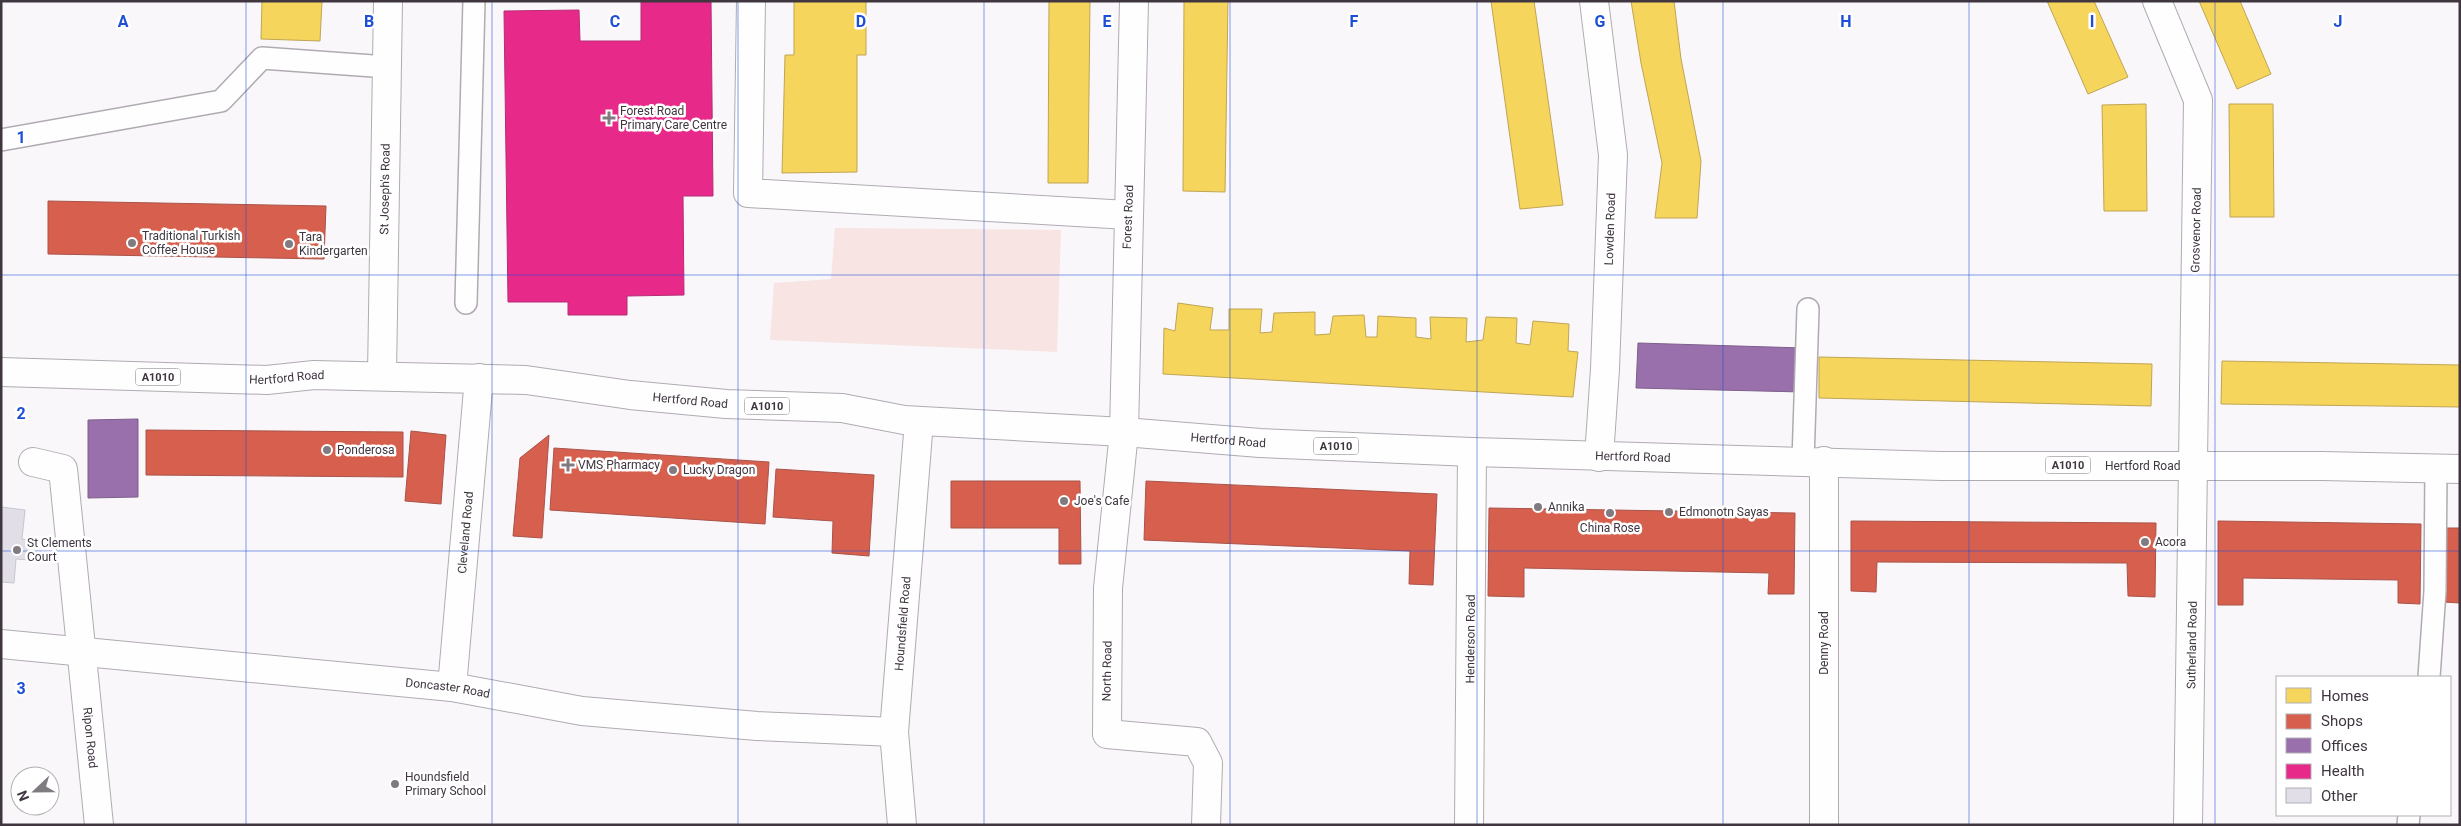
<svg xmlns="http://www.w3.org/2000/svg" width="2461" height="826" font-family="Roboto,sans-serif">
  <style>
    .green { fill: #f7e4e3 }
    .homes { fill: #f6d55c; stroke: #bfa554 }
    .shops { fill: #d6604d; stroke: #a95349 }
    .offices { fill: #9970ab; stroke: #7e5f8b }
    .health { fill: #e7298a; stroke: #b52d74 }
    .building { fill: #e1dee7; stroke: #c8c7ce }
    .lines { fill: none; stroke-linecap: round; stroke-linejoin: round }
    .service-casing { stroke: #b0abb2; stroke-width: 24 }
    .minor-casing { stroke: #b0abb2; stroke-width: 30 }
    .primary-casing { stroke: #b0abb2; stroke-width: 30 }
    .service { stroke: #fefefe; stroke-width: 21 }
    .minor { stroke: #fefefe; stroke-width: 28 }
    .primary { stroke: #fefefe; stroke-width: 28 }
    .grid { fill: none; stroke: #1d4ed8; stroke-width: 1; stroke-opacity: 0.55 }
    .poi-dot { fill: #807a81; stroke: #fff; stroke-width: 2 }
    .labels { text-anchor: middle; stroke-width: 5; stroke-linejoin: round; paint-order: stroke }
    .shield { fill: #fff; stroke: #797279; stroke-width: 1 }
    .shield-label { font-size: 11px; font-weight: bold; fill: #3f3640 }
    .poi-label { font-size: 12px; fill: #3f3640; stroke: #fff; text-anchor: start }
    .street-label { font-size: 12px; fill: #3f3640; stroke: #fff }
    .grid-label { font-size: 16px; text-anchor: middle; font-weight: bold; fill: #1d4ed8; stroke: #fff; stroke-width: 5; stroke-linejoin: round; paint-order: stroke }
  </style>
  <rect width="100%" height="100%" fill="#faf7fb"/>
  <!-- green -->
  <path class="green" d="M835,228L1061,230L1057,352L770,340L774,283L831,279Z"/>
  <!-- homes -->
  <g class="homes">
    <path d="M262,1H322L320,41L261,39Z"/>
    <path d="M794,1H866V55H857V172L782,173L785,55H794Z"/>
    <path d="M1049,1H1090L1088,183H1048Z"/>
    <path d="M1184,1H1228L1225,192L1183,191Z"/>
    <path d="M1491,1H1534L1563,205L1520,209Z"/>
    <path d="M1631,1H1674L1681,59L1701,161L1697,218H1655L1662,163L1641,63Z"/>
    <path d="M2047,1H2094L2128,77L2088,94Z"/>
    <path d="M2199,1H2240L2271,74L2237,89Z"/>
    <path d="M2146,104L2147,211H2104L2102,105Z"/>
    <path d="M2229,104H2273L2274,217H2230Z"/>
    <path d="M1178,303L1213,308L1210,330H1229V309H1262L1260,333L1272,332L1274,313L1315,312V335L1330,334L1333,316L1364,315L1366,337H1377L1378,316L1416,318V337L1431,339L1430,317L1467,318L1466,342L1483,340L1486,317L1517,318L1516,343L1530,345L1533,321L1569,324L1568,351L1578,352L1573,397L1163,374L1164,328L1175,331Z"/>
    <path d="M1819,357L2152,364L2151,406L1819,398Z"/>
    <path d="M2222,361L2460,365V407L2221,404Z"/>
  </g>
  <!-- shops -->
  <g class="shops">
    <path d="M48,201L326,206L324,259L48,254Z"/>
    <path d="M146,430L403,432V477L146,475Z"/>
    <path d="M411,431L446,435L441,504L405,501Z"/>
    <path d="M549,435L542,538L513,536L520,458Z"/>
    <path d="M554,448L769,462L765,524L550,510Z"/>
    <path d="M776,469L874,475L869,556L832,553L833,521L773,517Z"/>
    <path d="M951,481H1080L1081,564H1059V528H951Z"/>
    <path d="M1146,481L1437,494L1433,585L1409,584L1410,551L1144,540Z"/>
    <path d="M1489,508L1795,513L1794,594H1768L1769,573L1524,568V597L1488,596Z"/>
    <path d="M1851,521L2156,523L2155,597L2128,596L2127,563L1877,562L1876,592L1851,591Z"/>
    <path d="M2218,521L2421,524L2420,604L2398,603V580L2243,578V605H2218Z"/>
    <path d="M2444,528H2460V603L2443,602Z"/>
  </g>
  <!-- offices -->
  <g class="offices">
    <path d="M1638,343L1803,348L1802,392L1636,388Z"/>
    <path d="M138,419V497L88,498V420Z"/>
  </g>
  <!-- health -->
  <path class="health" d="M641,1H711L713,196H683L684,295L627,296V315H568V302H508L504,11L579,10L580,41H641Z"/>
  <!-- building -->
  <path class="building" d="M1,507L25,510L22,539L33,541L31,560L16,559L14,583L1,582Z"/>
  <g class="lines">
    <!-- service casing -->
    <g class="service-casing">
      <g id="service">
        <path d="M1,140L221,101L262,58L387,67"/>
        <path d="M466,303L474,1"/>
        <path d="M1803,461L1808,309"/>
        <path d="M2429,677L2435,591L2436,468"/>
        <path d="M2408,825L2409,815"/>
      </g>
    </g>
    <!-- minor casing -->
    <g class="minor-casing">
      <g id="minor">
        <path d="M751,1L748,193L1128,215"/>
        <path d="M1134,1L1124,432L1108,588L1107,734L1197,742L1208,763L1206,825"/>
        <path d="M1594,1L1613,155L1605,369L1599,457"/>
        <path d="M2157,1L2198,100L2188,825"/>
        <path id="s1" d="M382,375L388,1"/>
        <path id="s2" d="M33,462L63,469L99,825"/>
        <path id="s3" d="M1,644L452,687L582,711L757,726L894,732"/>
        <path id="s4" d="M452,687L479,378"/>
        <path id="s5" d="M902,825L894,732L919,421"/>
        <path id="s6" d="M1469,825L1472,452"/>
        <path d="M1824,825V461"/>
      </g>
    </g>
    <!-- primary casing -->
    <g class="primary-casing">
      <g id="primary">
        <path id="s7" d="M1,372L267,380L314,375L526,380L630,395L726,404L842,408L904,420L1124,432L1260,443L1472,452L1941,466H2322L2460,469"/>
      </g>
    </g>
    <!-- service -->
    <use href="#service" class="service"/>
    <!-- minor -->
    <use href="#minor" class="minor"/>
    <!-- primary -->
    <use href="#primary" class="primary"/>
  </g>
  <!-- grid -->
  <path class="grid" d="M246,1V825M492,1V825M738,1V825M984,1V825M1230,1V825M1477,1V825M1723,1V825M1969,1V825M2215,1V825M1,275H2460M1,551H2460"/>
  <!-- markers -->
  <g class="poi-dot">
    <path d="M606.5 110.5h5v5h5v5h-5v5h-5v-5h-5v-5h5z"/>
    <circle cx="132" cy="243" r="5"/>
    <circle cx="289" cy="244" r="5"/>
    <circle cx="327" cy="450" r="5"/>
    <path d="M565.5 457.5h5v5h5v5h-5v5h-5v-5h-5v-5h5z"/>
    <circle cx="673" cy="470" r="5"/>
    <circle cx="1064" cy="501" r="5"/>
    <circle cx="1538" cy="507" r="5"/>
    <circle cx="1669" cy="512" r="5"/>
    <circle cx="1610" cy="513" r="5"/>
    <circle cx="2145" cy="542" r="5"/>
    <circle cx="17" cy="550" r="5"/>
    <circle cx="395" cy="784" r="5"/>
  </g>
  <g class="labels">
    <!-- shield labels -->
    <g class="shield">
      <rect x="135.5" y="368.5" width="45" height="17" rx="4"/>
      <rect x="744.5" y="397.5" width="45" height="17" rx="4"/>
      <rect x="1313.5" y="437.5" width="45" height="17" rx="4"/>
      <rect x="2045.5" y="456.5" width="45" height="17" rx="4"/>
    </g>
    <g class="shield-label">
      <text x="158" y="381">A1010</text>
      <text x="767" y="410">A1010</text>
      <text x="1336" y="450">A1010</text>
      <text x="2068" y="469">A1010</text>
    </g>
    <!-- poi labels -->
    <g class="poi-label">
      <text x="620" y="115">Forest Road<tspan x="620" dy="14">Primary Care Centre</tspan></text>
      <text x="142" y="240">Traditional Turkish<tspan x="142" dy="14">Coffee House</tspan></text>
      <text x="299" y="241">Tara<tspan x="299" dy="14">Kindergarten</tspan></text>
      <text x="337" y="454">Ponderosa</text>
      <text x="578" y="469">VMS Pharmacy</text>
      <text x="683" y="474">Lucky Dragon</text>
      <text x="1074" y="505">Joe's Cafe</text>
      <text x="1548" y="511">Annika</text>
      <text x="1679" y="516">Edmonotn Sayas</text>
      <text x="1610" y="532" text-anchor="middle">China Rose</text>
      <text x="2155" y="546">Acora</text>
      <text x="27" y="547">St Clements<tspan x="27" dy="14">Court</tspan></text>
      <text x="405" y="781">Houndsfield<tspan x="405" dy="14">Primary School</tspan></text>
    </g>
    <!-- street labels -->
    <g class="street-label">
      <text dy="4" stroke="none"><textPath href="#s1" startOffset="186">St Joseph's Road</textPath></text>
      <text transform="translate(1128 217) rotate(-88)" y="4">Forest Road</text>
      <text transform="translate(1610 229) rotate(-88)" y="4">Lowden Road</text>
      <text transform="translate(2196 230) rotate(-89)" y="4">Grosvenor Road</text>
      <text dy="4" stroke="none"><textPath href="#s7" startOffset="286">Hertford Road</textPath></text>
      <text dy="4" stroke="none"><textPath href="#s7" startOffset="691">Hertford Road</textPath></text>
      <text dy="4" stroke="none"><textPath href="#s7" startOffset="1231">Hertford Road</textPath></text>
      <text dy="4" stroke="none"><textPath href="#s7" startOffset="1636">Hertford Road</textPath></text>
      <text dy="4" stroke="none"><textPath href="#s7" startOffset="2146">Hertford Road</textPath></text>
      <text dy="4" stroke="none"><textPath href="#s4" startOffset="155">Cleveland Road</textPath></text>
      <text dy="4" stroke="none"><textPath href="#s5" startOffset="202">Houndsfield Road</textPath></text>
      <text dy="4" stroke="none"><textPath href="#s6" startOffset="186">Henderson Road</textPath></text>
      <text transform="translate(1824 643) rotate(-90)" y="4">Denny Road</text>
      <text transform="translate(2192 645) rotate(-89)" y="4">Sutherland Road</text>
      <text transform="translate(1107 671) rotate(-89)" y="4">North Road</text>
      <text dy="4" stroke="none"><textPath href="#s3" startOffset="449">Doncaster Road</textPath></text>
      <text dy="4" stroke="none"><textPath href="#s2" startOffset="301">Ripon Road</textPath></text>
    </g>
  </g>
  <g class="grid-label">
    <text x="123" y="27">A</text>
    <text x="369" y="27">B</text>
    <text x="615" y="27">C</text>
    <text x="861" y="27">D</text>
    <text x="1107" y="27">E</text>
    <text x="1354" y="27">F</text>
    <text x="1600" y="27">G</text>
    <text x="1846" y="27">H</text>
    <text x="2092" y="27">I</text>
    <text x="2338" y="27">J</text>
    <text x="21" y="143">1</text>
    <text x="21" y="419">2</text>
    <text x="21" y="694">3</text>
  </g>
  <!-- border -->
  <rect width="2461" height="826" fill="none" stroke="#3f3640" stroke-width="5"/>
  <!-- legend -->
  <rect x="2276" y="676" width="175" height="140" fill="#ffffff" stroke="#b2afb3"/>
  <rect x="2286" y="688" width="25" height="15" fill="#f6d55c" stroke="#b2afb3"/>
  <text x="2321" y="701" font-size="15" fill="#3f3640">Homes</text>
  <rect x="2286" y="714" width="25" height="15" fill="#d6604d" stroke="#b2afb3"/>
  <text x="2321" y="726" font-size="15" fill="#3f3640">Shops</text>
  <rect x="2286" y="738" width="25" height="15" fill="#9970ab" stroke="#b2afb3"/>
  <text x="2321" y="751" font-size="15" fill="#3f3640">Offices</text>
  <rect x="2286" y="764" width="25" height="15" fill="#e7298a" stroke="#b2afb3"/>
  <text x="2321" y="776" font-size="15" fill="#3f3640">Health</text>
  <rect x="2286" y="788" width="25" height="15" fill="#e1dee7" stroke="#b2afb3"/>
  <text x="2321" y="801" font-size="15" fill="#3f3640">Other</text>
  <!-- north arrow -->
  <g transform="translate(35 791) rotate(248)"><circle r="24" fill="#ffffff" stroke="#b2afb3"/>
  <path d="M0-4L9 19L0 12L-9 19Z" fill="#807a81"/>
  <text y="-8" font-size="14" font-weight="bold" text-anchor="middle" fill="#3f3640">N</text>
  </g>
</svg>
